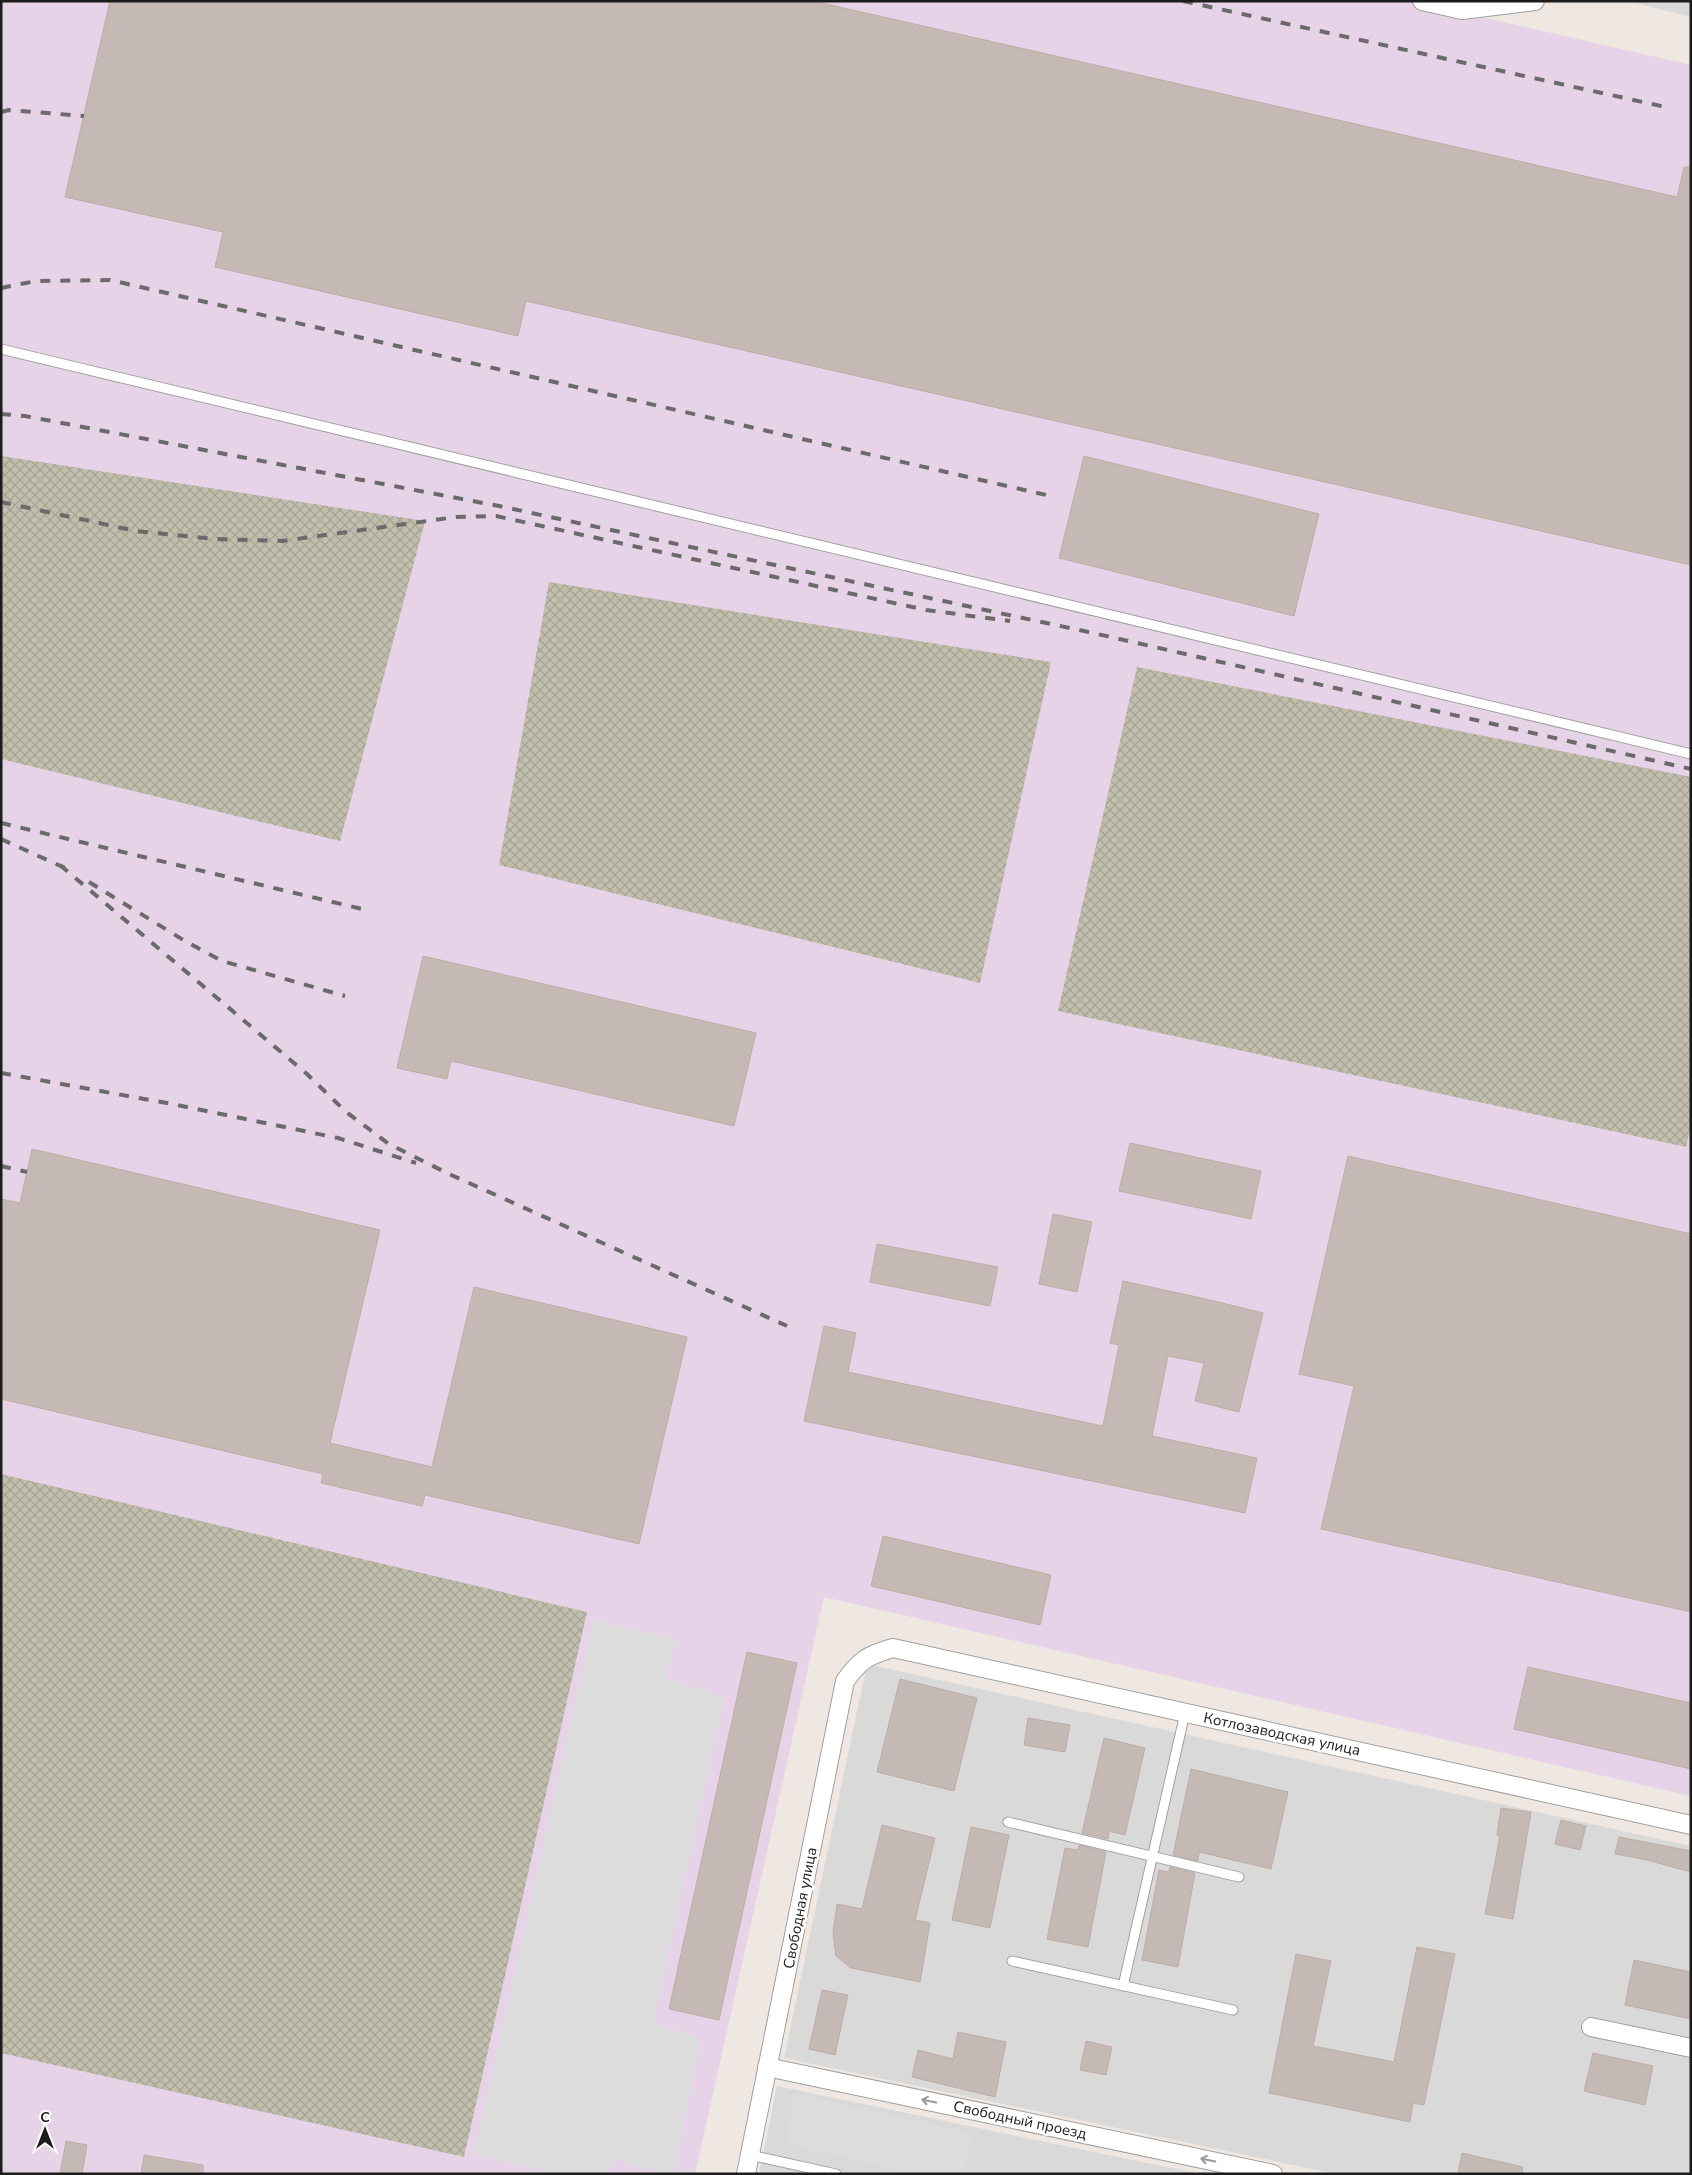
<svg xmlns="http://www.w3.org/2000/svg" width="1692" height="2175" font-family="'Nunito Sans',sans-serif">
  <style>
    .residential { fill: #dad9d9 }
    .industrial { fill: #e7d3e7 }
    .construction { fill: url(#construction-cross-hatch) }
    .parking { fill: #dcdcdc }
    .building { fill: #c5b9b5; stroke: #bfaba4 }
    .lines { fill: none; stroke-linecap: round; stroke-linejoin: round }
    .lane-casing { stroke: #a0a0a0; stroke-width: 11 }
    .street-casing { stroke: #a0a0a0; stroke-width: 20 }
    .lane { stroke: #fff; stroke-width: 9 }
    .street { stroke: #fff; stroke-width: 18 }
    .rail { stroke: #6a6a6a; stroke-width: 4; stroke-dasharray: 10 10; stroke-linecap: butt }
    .oneway { stroke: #999 }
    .labels { text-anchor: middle; stroke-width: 5; stroke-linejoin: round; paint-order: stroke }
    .street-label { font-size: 15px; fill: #1c1c1c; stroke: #fff }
  </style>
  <defs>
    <pattern id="construction-cross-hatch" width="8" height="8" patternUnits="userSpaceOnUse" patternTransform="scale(1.25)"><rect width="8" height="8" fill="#c2bead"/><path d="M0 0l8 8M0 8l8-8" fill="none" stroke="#a6a394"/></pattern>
  </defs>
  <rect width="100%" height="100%" fill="#eee7e2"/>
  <!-- residential -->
  <g class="residential">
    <path d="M1627,1H1691V17Z"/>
    <path d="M867,1664L1691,1846V2174H1336L784,2058Z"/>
    <path d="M777,2086L1200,2174H759Z"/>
  </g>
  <!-- industrial -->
  <path class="industrial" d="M1,1H1411L1691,65V1796L824,1597L695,2174H1Z"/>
  <!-- construction -->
  <g class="construction">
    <path d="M1,456L425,521L340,841L1,759Z"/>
    <path d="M549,582L1051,662L980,983L499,865Z"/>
    <path d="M1137,667L1691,777V1126L1686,1147L1058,1011Z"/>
    <path d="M1,1474L587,1612L464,2157L1,2053Z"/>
  </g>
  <!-- parking -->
  <g class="parking">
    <path d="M594,1620L675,1639L667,1678L724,1697L653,2022L700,2039L674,2174H667L616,2160L605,2174H559L474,2154Z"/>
    <path d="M794,2094L971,2133L964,2174H915L786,2143Z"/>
  </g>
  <!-- building -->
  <g class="building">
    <path d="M110,1H813L1677,197L1684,167H1691V565L526,301L518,336L215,267L223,232L65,197Z"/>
    <path d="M1084,456L1319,514L1294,616L1059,558Z"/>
    <path d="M423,956L756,1033L734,1126L451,1061L447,1079L397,1068Z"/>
    <path d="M1130,1143L1261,1171L1251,1219L1119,1191Z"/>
    <path d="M32,1149L380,1230L330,1443L432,1467L474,1287L687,1337L639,1544L425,1495L422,1506L321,1483L323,1474L1,1399V1199L20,1203Z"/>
    <path d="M1348,1156L1691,1234V1612L1321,1529L1354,1386L1299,1374Z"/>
    <path d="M1053,1214L1092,1222L1077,1292L1039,1284Z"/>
    <path d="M877,1244L998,1267L990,1306L870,1282Z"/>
    <path d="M1123,1281L1206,1299L1263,1313L1239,1412L1195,1401L1204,1363L1168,1356L1152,1436L1257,1458L1245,1513L804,1421L824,1326L856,1333L848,1372L1103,1426L1119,1345L1110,1343Z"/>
    <path d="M883,1536L1051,1575L1040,1625L871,1586Z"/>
    <path d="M747,1652L797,1663L719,2020L669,2009Z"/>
    <path d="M1528,1667L1691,1703V1769L1514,1729Z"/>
    <path d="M900,1679L977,1698L954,1791L877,1772Z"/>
    <path d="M1028,1718L1070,1725L1065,1752L1024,1745Z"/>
    <path d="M1104,1738L1145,1748L1125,1835L1109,1831L1108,1839L1082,1833Z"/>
    <path d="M1191,1769L1288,1792L1271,1869L1199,1852L1198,1861L1173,1855Z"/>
    <path d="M1501,1808L1531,1812L1513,1919L1485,1914L1500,1836L1497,1835Z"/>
    <path d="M1561,1820L1586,1826L1580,1850L1555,1844Z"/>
    <path d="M882,1825L935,1838L915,1920L930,1923L920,1982L851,1968L836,1956L833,1933L837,1904L862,1909Z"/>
    <path d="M971,1827L1009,1835L990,1928L952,1920Z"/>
    <path d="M1619,1837L1691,1851V1872L1647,1860L1615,1854Z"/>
    <path d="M1079,1845L1106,1852L1088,1947L1047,1939L1065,1848L1078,1850Z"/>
    <path d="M1170,1867L1195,1873L1178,1967L1142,1960L1159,1870L1169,1872Z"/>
    <path d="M1417,1947L1455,1954L1424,2105L1413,2103L1410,2122L1269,2093L1296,1954L1331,1961L1313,2046L1394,2062Z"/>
    <path d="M1634,1960L1691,1972V2019L1625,2005Z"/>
    <path d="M822,1990L848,1995L835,2055L809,2049Z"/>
    <path d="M958,2032L1006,2042L995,2097L912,2077L918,2050L953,2059Z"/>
    <path d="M1086,2041L1112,2047L1106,2075L1080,2070Z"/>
    <path d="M1593,2053L1653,2066L1645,2105L1584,2091Z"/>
    <path d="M66,2141L87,2145L82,2174H60Z"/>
    <path d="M1462,2153L1523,2167L1522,2174H1458Z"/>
    <path d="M144,2155L203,2165V2174H141Z"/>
  </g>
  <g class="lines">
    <!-- lane casing -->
    <g class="lane-casing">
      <g id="lane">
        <path d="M1,349L1691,754"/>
        <path d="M1008,1822L1239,1877"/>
        <path d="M1012,1961L1233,2010"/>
        <path d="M1123,1986L1185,1713"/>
        <path d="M750,2155L836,2174"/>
      </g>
    </g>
    <!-- street casing -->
    <g class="street-casing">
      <g id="street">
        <path d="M1422,1L1462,10L1535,1"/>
        <path d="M1591,2027L1691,2048"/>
        <path d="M767,2067L1273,2174"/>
        <path d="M746,2174L845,1681C860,1660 868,1655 893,1648L1691,1825"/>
      </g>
    </g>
    <!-- lane -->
    <use href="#lane" class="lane"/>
    <!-- street -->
    <use href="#street" class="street"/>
    <!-- rail -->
    <g class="rail">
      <path d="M1183,1L1670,108"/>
      <path d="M1,112L9,110L84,116"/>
      <path d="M1,288L36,281L110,280L1055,497"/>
      <path d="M1,414L25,416L499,506L1093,633L1691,769"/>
      <path d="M1,502L136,531L214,539L282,541L456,517L496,516L926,610L1010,621"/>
      <path d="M1,823L362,909"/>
      <path d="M1,839L65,868"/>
      <path d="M60,865L307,1074L345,1111L389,1144L449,1174L787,1326"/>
      <path d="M89,882L185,941L222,961L345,996"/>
      <path d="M1,1073L172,1104L338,1138L416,1163"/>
      <path d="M1,1166L27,1172"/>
    </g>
  </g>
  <!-- one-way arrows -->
  <defs><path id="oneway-shaft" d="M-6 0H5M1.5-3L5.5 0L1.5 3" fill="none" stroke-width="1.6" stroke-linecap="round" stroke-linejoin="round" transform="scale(1.25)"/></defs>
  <g class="oneway">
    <use href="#oneway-shaft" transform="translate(929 2101) rotate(-168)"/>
    <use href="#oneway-shaft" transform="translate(1208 2160) rotate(-168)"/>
  </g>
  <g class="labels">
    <!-- street labels -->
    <g class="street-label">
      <text transform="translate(1282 1734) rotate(12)" y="5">Котлозаводская улица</text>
      <text transform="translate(800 1908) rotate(-79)" y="5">Свободная улица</text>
      <text transform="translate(1020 2120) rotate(12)" y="5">Свободный проезд</text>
    </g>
  </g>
  <!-- border -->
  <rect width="1692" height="2175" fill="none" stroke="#1c1c1c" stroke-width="5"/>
  <!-- north arrow -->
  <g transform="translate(45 2130)" stroke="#ffffff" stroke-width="4" paint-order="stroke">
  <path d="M0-4L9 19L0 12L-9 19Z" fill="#1c1c1c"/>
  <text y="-8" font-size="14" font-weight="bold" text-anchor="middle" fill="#1c1c1c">С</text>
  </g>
</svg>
